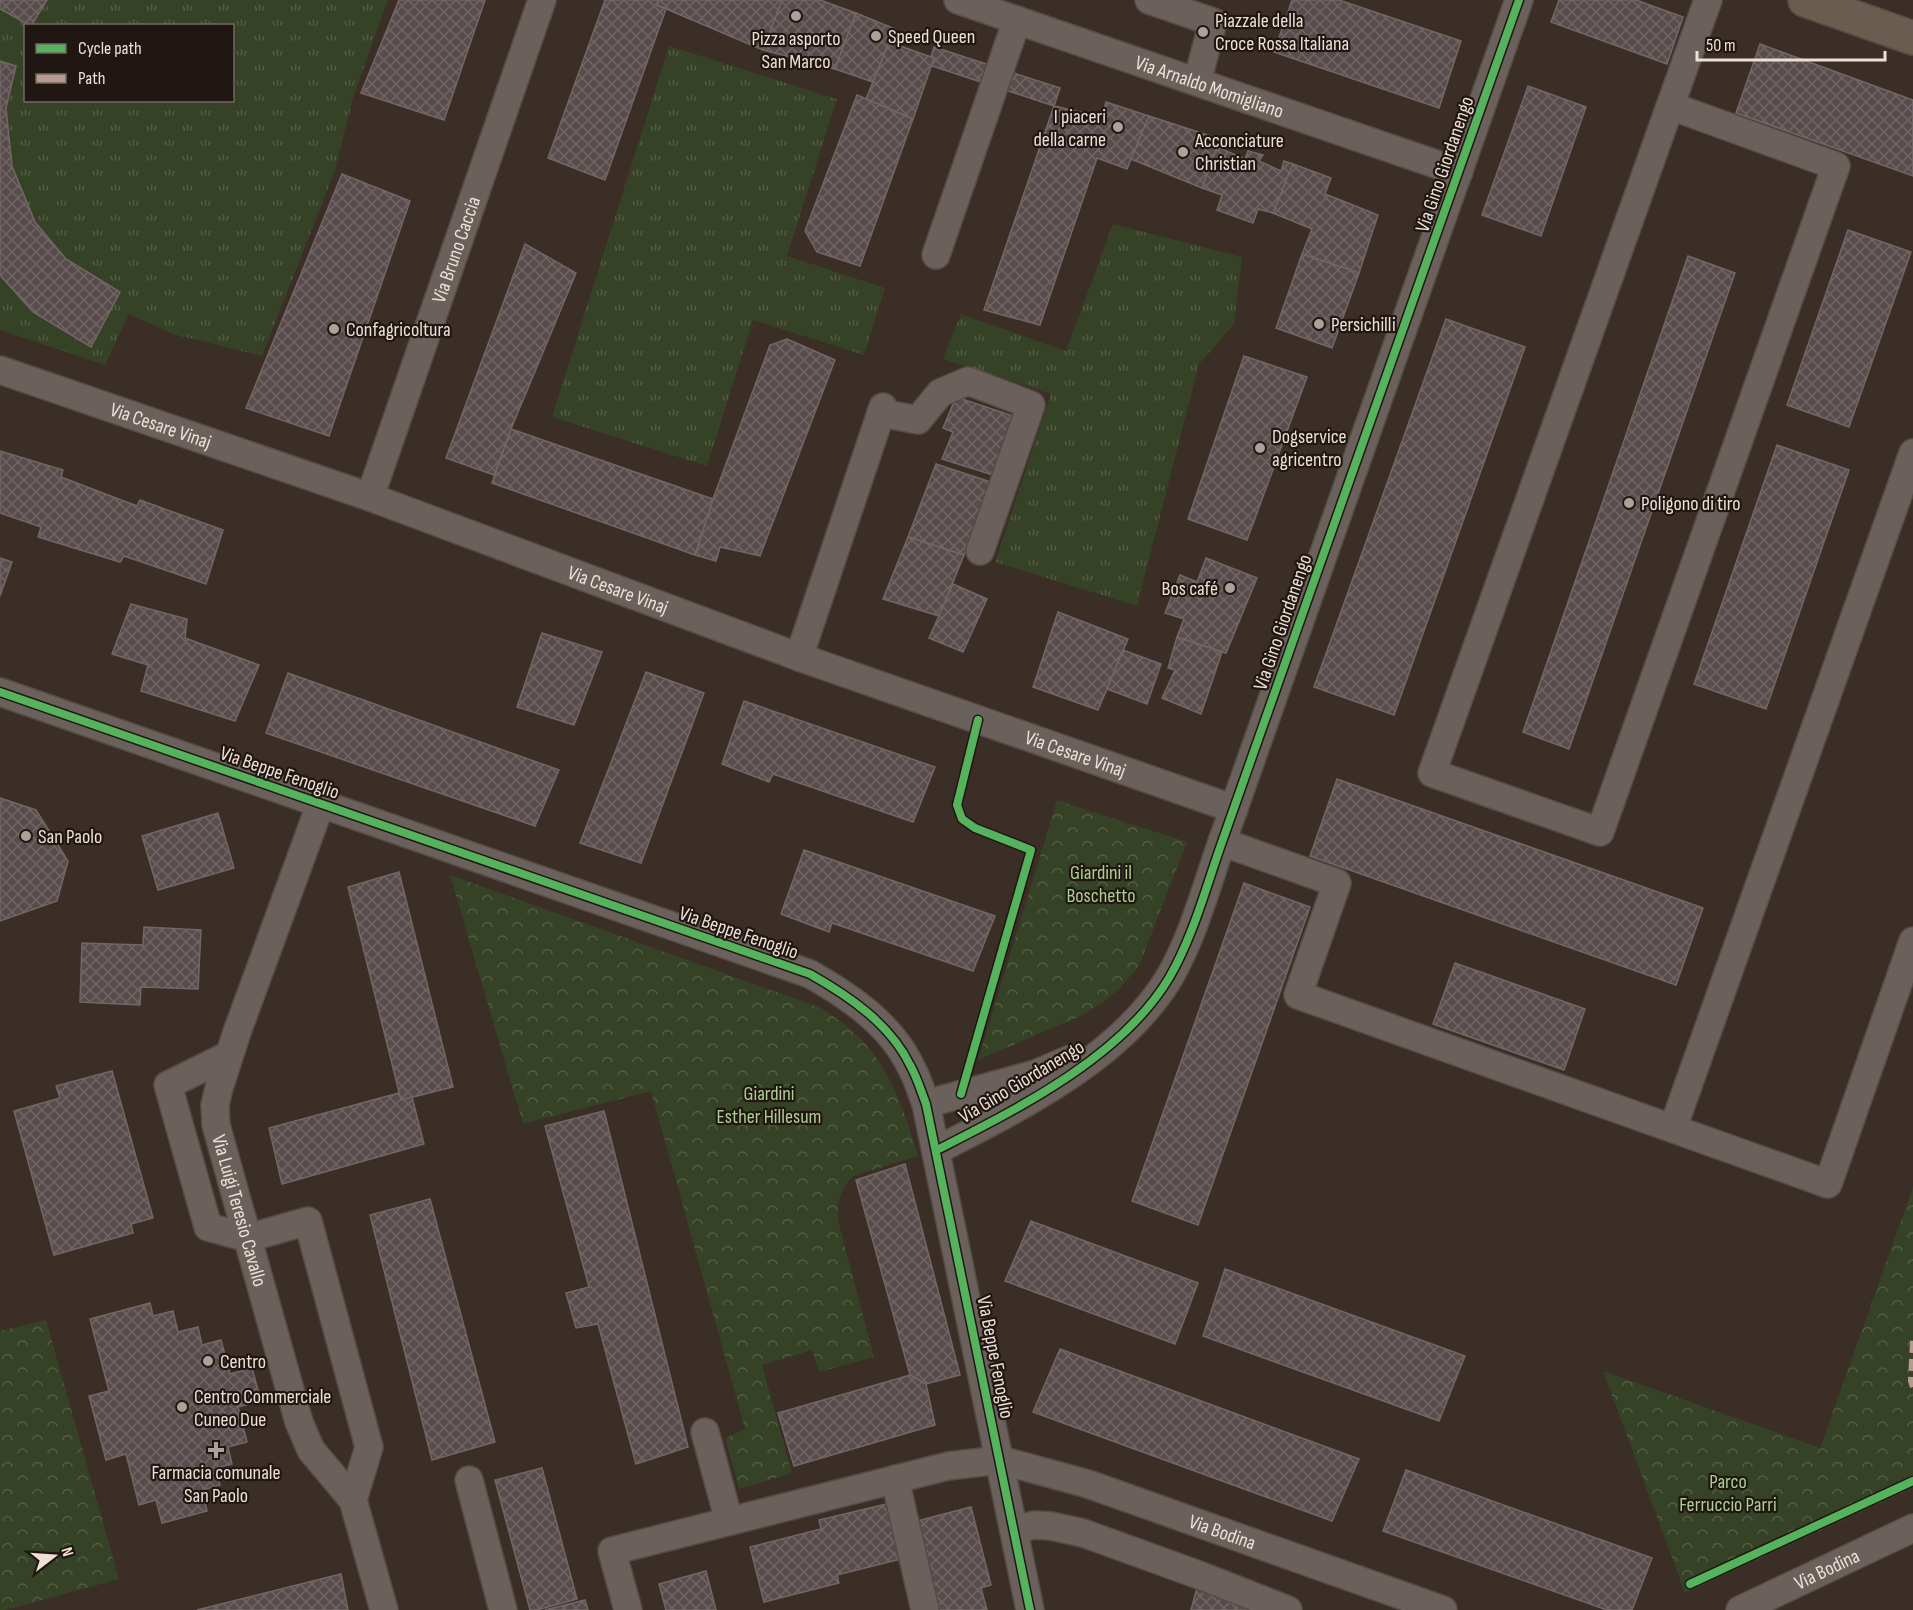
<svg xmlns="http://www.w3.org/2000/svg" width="1913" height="1610" font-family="'Sofia Sans Condensed',sans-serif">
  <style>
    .grass { fill: url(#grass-tufts); fill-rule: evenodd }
    .park { fill: url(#park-crowns) }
    .building { fill: url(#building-cross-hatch); stroke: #726765; stroke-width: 1.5 }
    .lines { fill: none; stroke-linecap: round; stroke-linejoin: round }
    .minor-casing { stroke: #564b44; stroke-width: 30 }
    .major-casing { stroke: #564b44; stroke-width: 36 }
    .minor { stroke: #6b615c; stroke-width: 27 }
    .major { stroke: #6a5d50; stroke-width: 33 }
    .quiet { stroke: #b69a8f; stroke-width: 6; stroke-dasharray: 12 6; stroke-linecap: butt }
    .cycleway-casing { stroke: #211712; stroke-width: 11 }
    .cycleway { stroke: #56b35d; stroke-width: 8 }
    .poi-dot { fill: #afa199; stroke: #211712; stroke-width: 2 }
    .labels { text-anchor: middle; stroke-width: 4.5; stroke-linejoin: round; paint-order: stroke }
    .poi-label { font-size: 20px; fill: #eedfd7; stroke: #211712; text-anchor: start }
    .street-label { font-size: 20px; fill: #eedfd7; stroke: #211712 }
    .park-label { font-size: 20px; fill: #adcf92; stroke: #211712 }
  </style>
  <defs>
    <pattern id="grass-tufts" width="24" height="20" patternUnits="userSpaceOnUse" patternTransform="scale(1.5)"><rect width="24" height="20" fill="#354225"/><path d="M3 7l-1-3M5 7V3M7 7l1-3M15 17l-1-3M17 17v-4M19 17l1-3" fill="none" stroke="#535d44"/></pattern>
    <pattern id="park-crowns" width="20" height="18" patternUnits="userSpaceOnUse" patternTransform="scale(1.5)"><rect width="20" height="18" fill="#354225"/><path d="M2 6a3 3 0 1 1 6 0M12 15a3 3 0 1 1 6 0" fill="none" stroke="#535d44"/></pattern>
    <pattern id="building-cross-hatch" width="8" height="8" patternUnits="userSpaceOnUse" patternTransform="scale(1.5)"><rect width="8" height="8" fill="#584d4c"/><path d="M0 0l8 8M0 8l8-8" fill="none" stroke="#706665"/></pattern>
  </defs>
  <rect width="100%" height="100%" fill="#3a2e27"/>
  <!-- grass -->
  <g class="grass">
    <path d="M0,0H388L353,98L335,171L262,356L173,334L129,314L105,365L0,330ZM26,26H232V100H26Z"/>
    <path d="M669,46L837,99L787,256L885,288L864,355L753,320L707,466L552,417Z"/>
    <path d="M1113,224L1242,257L1234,324L1199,364L1137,606L995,562L1051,394L943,359L961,314L1066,351Z"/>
  </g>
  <!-- park -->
  <g class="park">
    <path d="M1057,800L1187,842L1139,966L1120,988L1102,1003L1081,1016L978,1060Z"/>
    <path d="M450,875L821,1008C830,1014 839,1020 848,1027C889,1062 903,1106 918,1156L853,1176C840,1189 837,1202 838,1220L874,1357L819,1372L812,1350L762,1365L792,1473L739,1489L725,1438L745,1429L651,1091L523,1124Z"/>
    <path d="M1913,1187V1488L1685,1593L1603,1371L1820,1448Z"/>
    <path d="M46,1320L119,1579L6,1610H0V1331Z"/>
  </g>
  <!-- building -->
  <g class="building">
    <path d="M0,0H47L31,26L0,9Z"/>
    <path d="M399,0H485L444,120L361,93Z"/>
    <path d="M605,0H659L657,5L666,9L605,180L548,158Z"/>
    <path d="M659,0H782L763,50L657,5Z"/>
    <path d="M782,0H820L856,13L835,69L763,50Z"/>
    <path d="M1292,0H1339L1461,41L1439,108L1274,52Z"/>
    <path d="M1559,0H1636L1683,17L1667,64L1551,22Z"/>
    <path d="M856,13L895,29L873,82L835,69Z"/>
    <path d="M889,42L934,58L913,119L866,99Z"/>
    <path d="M1760,44L1913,100V176L1736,113Z"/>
    <path d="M934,47L1060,88L1054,106L932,66L934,58L931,57Z"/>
    <path d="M0,61L16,66L6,108L12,166L35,222L66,259L120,292L91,347L33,312L0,275Z"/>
    <path d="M1528,86L1586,107L1541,236L1482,215Z"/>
    <path d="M857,95L913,119L860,266L817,252L805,231Z"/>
    <path d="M1106,102L1149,116L1127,169L1097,158L1040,325L984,310L1054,106L1102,117Z"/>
    <path d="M1149,116L1220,139L1202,188L1131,159Z"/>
    <path d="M1217,147L1245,159L1248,151L1263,155L1259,161L1281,171L1284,161L1293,164L1273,213L1258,209L1253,223L1217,210L1222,195L1202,188Z"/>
    <path d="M1293,164L1331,178L1325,194L1378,215L1359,273L1302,254L1312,229L1273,213Z"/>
    <path d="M342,174L410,201L329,436L246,408Z"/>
    <path d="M1848,230L1911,252L1849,427L1787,405Z"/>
    <path d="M525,244L576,273L511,429L494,475L446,458Z"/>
    <path d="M1302,254L1359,273L1332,348L1276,328Z"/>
    <path d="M1688,256L1735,273L1569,749L1523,732Z"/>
    <path d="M1446,319L1525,347L1394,715L1314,687Z"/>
    <path d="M787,339L835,360L760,556L720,547L716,561L695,555L713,499L770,345Z"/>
    <path d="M1244,356L1307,377L1247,540L1188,519Z"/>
    <path d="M956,397L1013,416L993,475L942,459L953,432L943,428Z"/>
    <path d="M511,429L713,499L695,555L492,483Z"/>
    <path d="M1777,445L1849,470L1766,709L1694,684Z"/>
    <path d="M0,451L63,470L61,477L137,506L140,500L223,530L206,584L124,556L120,562L38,537L41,527L0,513Z"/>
    <path d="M936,464L991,482L964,555L908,537Z"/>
    <path d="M908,537L964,555L939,616L883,599Z"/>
    <path d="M0,558L12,562L0,596Z"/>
    <path d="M1206,558L1257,578L1226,653L1177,637L1184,619L1165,613L1180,575L1197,582Z"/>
    <path d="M953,584L987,599L963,652L929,638Z"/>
    <path d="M131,604L187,619L185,638L259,665L235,721L141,691L148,665L112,654Z"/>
    <path d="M1058,612L1128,639L1098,710L1033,687Z"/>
    <path d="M542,633L602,652L574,725L517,707Z"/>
    <path d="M1177,637L1222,652L1201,714L1162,698L1175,670L1168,668Z"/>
    <path d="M1123,650L1161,664L1147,704L1107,689Z"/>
    <path d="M646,672L704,693L641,863L580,843Z"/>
    <path d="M288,673L559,770L535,826L266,733Z"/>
    <path d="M744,701L935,767L913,822L773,774L769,782L722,764Z"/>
    <path d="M1337,779L1703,908L1676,985L1310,856Z"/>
    <path d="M0,798L36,810L68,861L57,901L0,921Z"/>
    <path d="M218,813L234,868L158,890L142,836Z"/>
    <path d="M804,850L995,916L973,971L832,923L829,932L781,914Z"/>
    <path d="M399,872L453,1087L401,1100L348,887Z"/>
    <path d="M1244,883L1310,907L1198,1225L1132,1201Z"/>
    <path d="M144,927L201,930L198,989L141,987L140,1005L80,1002L82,943L143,945Z"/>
    <path d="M1455,963L1585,1009L1564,1070L1433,1024Z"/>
    <path d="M112,1071L153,1218L131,1224L133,1233L54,1255L14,1111L60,1098L56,1086Z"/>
    <path d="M399,1093L401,1100L412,1097L424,1144L282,1184L269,1128Z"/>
    <path d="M604,1111L688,1447L636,1464L598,1324L576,1328L566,1293L589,1287L545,1126Z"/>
    <path d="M905,1164L960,1375L926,1384L910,1375L856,1180Z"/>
    <path d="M430,1199L495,1442L432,1460L370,1215Z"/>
    <path d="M1031,1221L1198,1283L1175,1344L1005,1281Z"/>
    <path d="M1225,1269L1465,1356L1439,1421L1203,1336Z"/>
    <path d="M150,1303L153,1316L173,1311L178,1332L198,1327L202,1345L221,1340L230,1374L252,1368L261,1401L238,1407L247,1442L228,1447L232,1464L216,1468L220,1485L202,1490L207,1511L162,1523L156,1500L139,1505L126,1454L106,1460L89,1396L109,1391L90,1319Z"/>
    <path d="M1060,1349L1359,1459L1332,1521L1033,1412Z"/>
    <path d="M910,1375L926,1384L935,1425L794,1466L778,1413Z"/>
    <path d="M542,1468L577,1599L537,1610H530L495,1480Z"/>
    <path d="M1406,1470L1652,1558L1632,1610H1607L1383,1531Z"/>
    <path d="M895,1502L909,1557L837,1575L839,1583L764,1602L750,1547L821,1529L819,1520Z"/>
    <path d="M971,1507L991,1585L981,1588L987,1610H927L913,1522Z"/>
    <path d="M706,1571L716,1610H666L659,1584Z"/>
    <path d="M341,1574L348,1610H197Z"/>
    <path d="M1197,1588L1250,1610H1191Z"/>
    <path d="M585,1600L588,1610H545Z"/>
  </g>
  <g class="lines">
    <!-- minor casing -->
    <g class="minor-casing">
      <g id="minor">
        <path id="s1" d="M958,0L1459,172"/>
        <path d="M1149,0L1213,22L1197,82"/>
        <path d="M1671,106L1836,166L1600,832L1432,773L1708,0"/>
        <path d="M936,255L1017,20"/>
        <path id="s2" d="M0,370L370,497L799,657L1234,809"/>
        <path d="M881,413L918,420L940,393L968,381L1031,405L980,551"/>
        <path id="s3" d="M370,497L542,0"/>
        <path d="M799,657L883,407"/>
        <path d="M0,692L810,974C849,996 890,1024 910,1065C917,1077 921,1091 926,1104L1030,1610"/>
        <path id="s4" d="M321,803L237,1032L219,1088L215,1105L216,1125L299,1422L311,1450L353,1500L384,1610"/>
        <path d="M1222,842L1337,883L1298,995L1828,1184L1913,941"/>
        <path d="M229,1055L168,1085L208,1227L248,1238L308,1221L369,1447L353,1500"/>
        <path d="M926,1104L1035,1074L1073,1058"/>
        <path d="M1673,1128L1913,453"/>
        <path d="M937,1150C1017,1109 1121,1058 1169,978C1193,937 1206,887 1222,842L1519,0"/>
        <path d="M705,1432L729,1521"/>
        <path d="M895,1479L925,1610"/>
        <path d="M469,1480L503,1610"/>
        <path d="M1014,1530L1034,1525L1051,1526L1083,1533L1199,1575L1288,1610"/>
        <path id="s5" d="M628,1610L612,1551L948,1466L1000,1460L1088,1484L1443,1610"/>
        <path id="s6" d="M1740,1610L1913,1528"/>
      </g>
    </g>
    <!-- major casing -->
    <g class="major-casing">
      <path id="major" d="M1805,0L1913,38"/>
    </g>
    <!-- minor -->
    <use href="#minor" class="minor"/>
    <!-- major -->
    <use href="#major" class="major"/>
    <!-- quiet -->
    <path class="quiet" d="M1913,1341L1911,1381L1913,1387"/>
    <!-- cycleway casing -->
    <g class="cycleway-casing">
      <g id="cycleway">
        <path d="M0,692L810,974C849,996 890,1024 910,1065C917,1077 921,1091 926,1104L1030,1610"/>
        <path d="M961,1094L1031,850L975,828L962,819L957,805L978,720"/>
        <path d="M937,1150C1017,1109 1121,1058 1169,978C1193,937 1206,887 1222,842L1519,0"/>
        <path d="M1690,1584L1913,1481"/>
      </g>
    </g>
    <!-- cycleway -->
    <use href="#cycleway" class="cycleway"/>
  </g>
  <!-- markers -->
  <g class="poi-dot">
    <circle cx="796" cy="16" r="6"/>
    <circle cx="1203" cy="32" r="6"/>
    <circle cx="876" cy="36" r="6"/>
    <circle cx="1118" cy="127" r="6"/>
    <circle cx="1183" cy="152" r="6"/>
    <circle cx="1319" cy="324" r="6"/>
    <circle cx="334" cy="329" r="6"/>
    <circle cx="1260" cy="448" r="6"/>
    <circle cx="1629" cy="503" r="6"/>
    <circle cx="1230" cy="588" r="6"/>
    <circle cx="26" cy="836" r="6"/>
    <circle cx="208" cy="1361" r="6"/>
    <circle cx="182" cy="1407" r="6"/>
    <path d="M213 1441h6v6h6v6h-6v6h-6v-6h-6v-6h6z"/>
  </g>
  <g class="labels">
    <!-- poi labels -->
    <g class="poi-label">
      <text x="1215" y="27">Piazzale della<tspan x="1215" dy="23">Croce Rossa Italiana</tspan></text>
      <text x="888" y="43">Speed Queen</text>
      <text x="796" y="45" text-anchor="middle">Pizza asporto<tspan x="796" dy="23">San Marco</tspan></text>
      <text x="1106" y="123" text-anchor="end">I piaceri<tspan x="1106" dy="23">della carne</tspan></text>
      <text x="1195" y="147">Acconciature<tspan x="1195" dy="23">Christian</tspan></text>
      <text x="1331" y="331">Persichilli</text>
      <text x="346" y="336">Confagricoltura</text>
      <text x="1272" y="443">Dogservice<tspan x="1272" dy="23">agricentro</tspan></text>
      <text x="1641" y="510">Poligono di tiro</text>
      <text x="1218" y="595" text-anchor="end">Bos café</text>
      <text x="38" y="843">San Paolo</text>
      <text x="220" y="1368">Centro</text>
      <text x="194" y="1403">Centro Commerciale<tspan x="194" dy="23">Cuneo Due</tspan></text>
      <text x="216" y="1479" text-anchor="middle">Farmacia comunale<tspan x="216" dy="23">San Paolo</tspan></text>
    </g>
    <!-- street labels -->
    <g class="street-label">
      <text dy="7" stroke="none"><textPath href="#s1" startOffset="266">Via Arnaldo Momigliano</textPath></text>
      <text transform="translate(1444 164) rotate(-71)" y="7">Via Gino Giordanengo</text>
      <text dy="7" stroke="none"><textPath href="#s3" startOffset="262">Via Bruno Caccia</textPath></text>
      <text dy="7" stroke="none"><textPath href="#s2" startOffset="170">Via Cesare Vinaj</textPath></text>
      <text dy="7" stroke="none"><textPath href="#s2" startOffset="656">Via Cesare Vinaj</textPath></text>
      <text transform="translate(1282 622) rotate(-71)" y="7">Via Gino Giordanengo</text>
      <text dy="7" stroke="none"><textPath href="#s2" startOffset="1142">Via Cesare Vinaj</textPath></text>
      <text transform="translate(280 772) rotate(19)" y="7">Via Beppe Fenoglio</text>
      <text transform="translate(739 932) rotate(19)" y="7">Via Beppe Fenoglio</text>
      <text transform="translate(1021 1081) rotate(-31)" y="7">Via Gino Giordanengo</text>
      <text dy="7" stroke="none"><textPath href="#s4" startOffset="429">Via Luigi Teresio Cavallo</textPath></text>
      <text transform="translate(996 1357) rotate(79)" y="7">Via Beppe Fenoglio</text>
      <text dy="7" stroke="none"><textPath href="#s5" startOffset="694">Via Bodina</textPath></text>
      <text dy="7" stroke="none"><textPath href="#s6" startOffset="96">Via Bodina</textPath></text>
    </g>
    <!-- park labels -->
    <g class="park-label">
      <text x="1101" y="879">Giardini il<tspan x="1101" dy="23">Boschetto</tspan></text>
      <text x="769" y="1100">Giardini<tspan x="769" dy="23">Esther Hillesum</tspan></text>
      <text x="1728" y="1488">Parco<tspan x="1728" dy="23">Ferruccio Parri</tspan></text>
    </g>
  </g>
  <!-- legend -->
  <rect x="24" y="24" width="210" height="78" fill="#211712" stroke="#736761" stroke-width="1.5"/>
  <rect x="36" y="44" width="30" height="9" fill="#56b35d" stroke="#736761" stroke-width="1.5"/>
  <text x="78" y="54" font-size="18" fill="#eedfd7">Cycle path</text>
  <rect x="36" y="74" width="30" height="9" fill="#b69a8f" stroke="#736761" stroke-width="1.5"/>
  <text x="78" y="84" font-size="18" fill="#eedfd7">Path</text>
  <!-- north arrow -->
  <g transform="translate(54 1556) rotate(73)" stroke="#211712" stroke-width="4.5" paint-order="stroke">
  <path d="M0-4.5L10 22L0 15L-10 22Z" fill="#eedfd7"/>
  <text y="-9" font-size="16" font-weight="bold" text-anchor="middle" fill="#eedfd7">N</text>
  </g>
  <!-- scale -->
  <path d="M1697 51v9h188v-9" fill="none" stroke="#eedfd7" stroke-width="3"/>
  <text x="1706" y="51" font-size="18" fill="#eedfd7" stroke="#211712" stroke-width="4.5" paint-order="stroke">50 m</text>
</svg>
